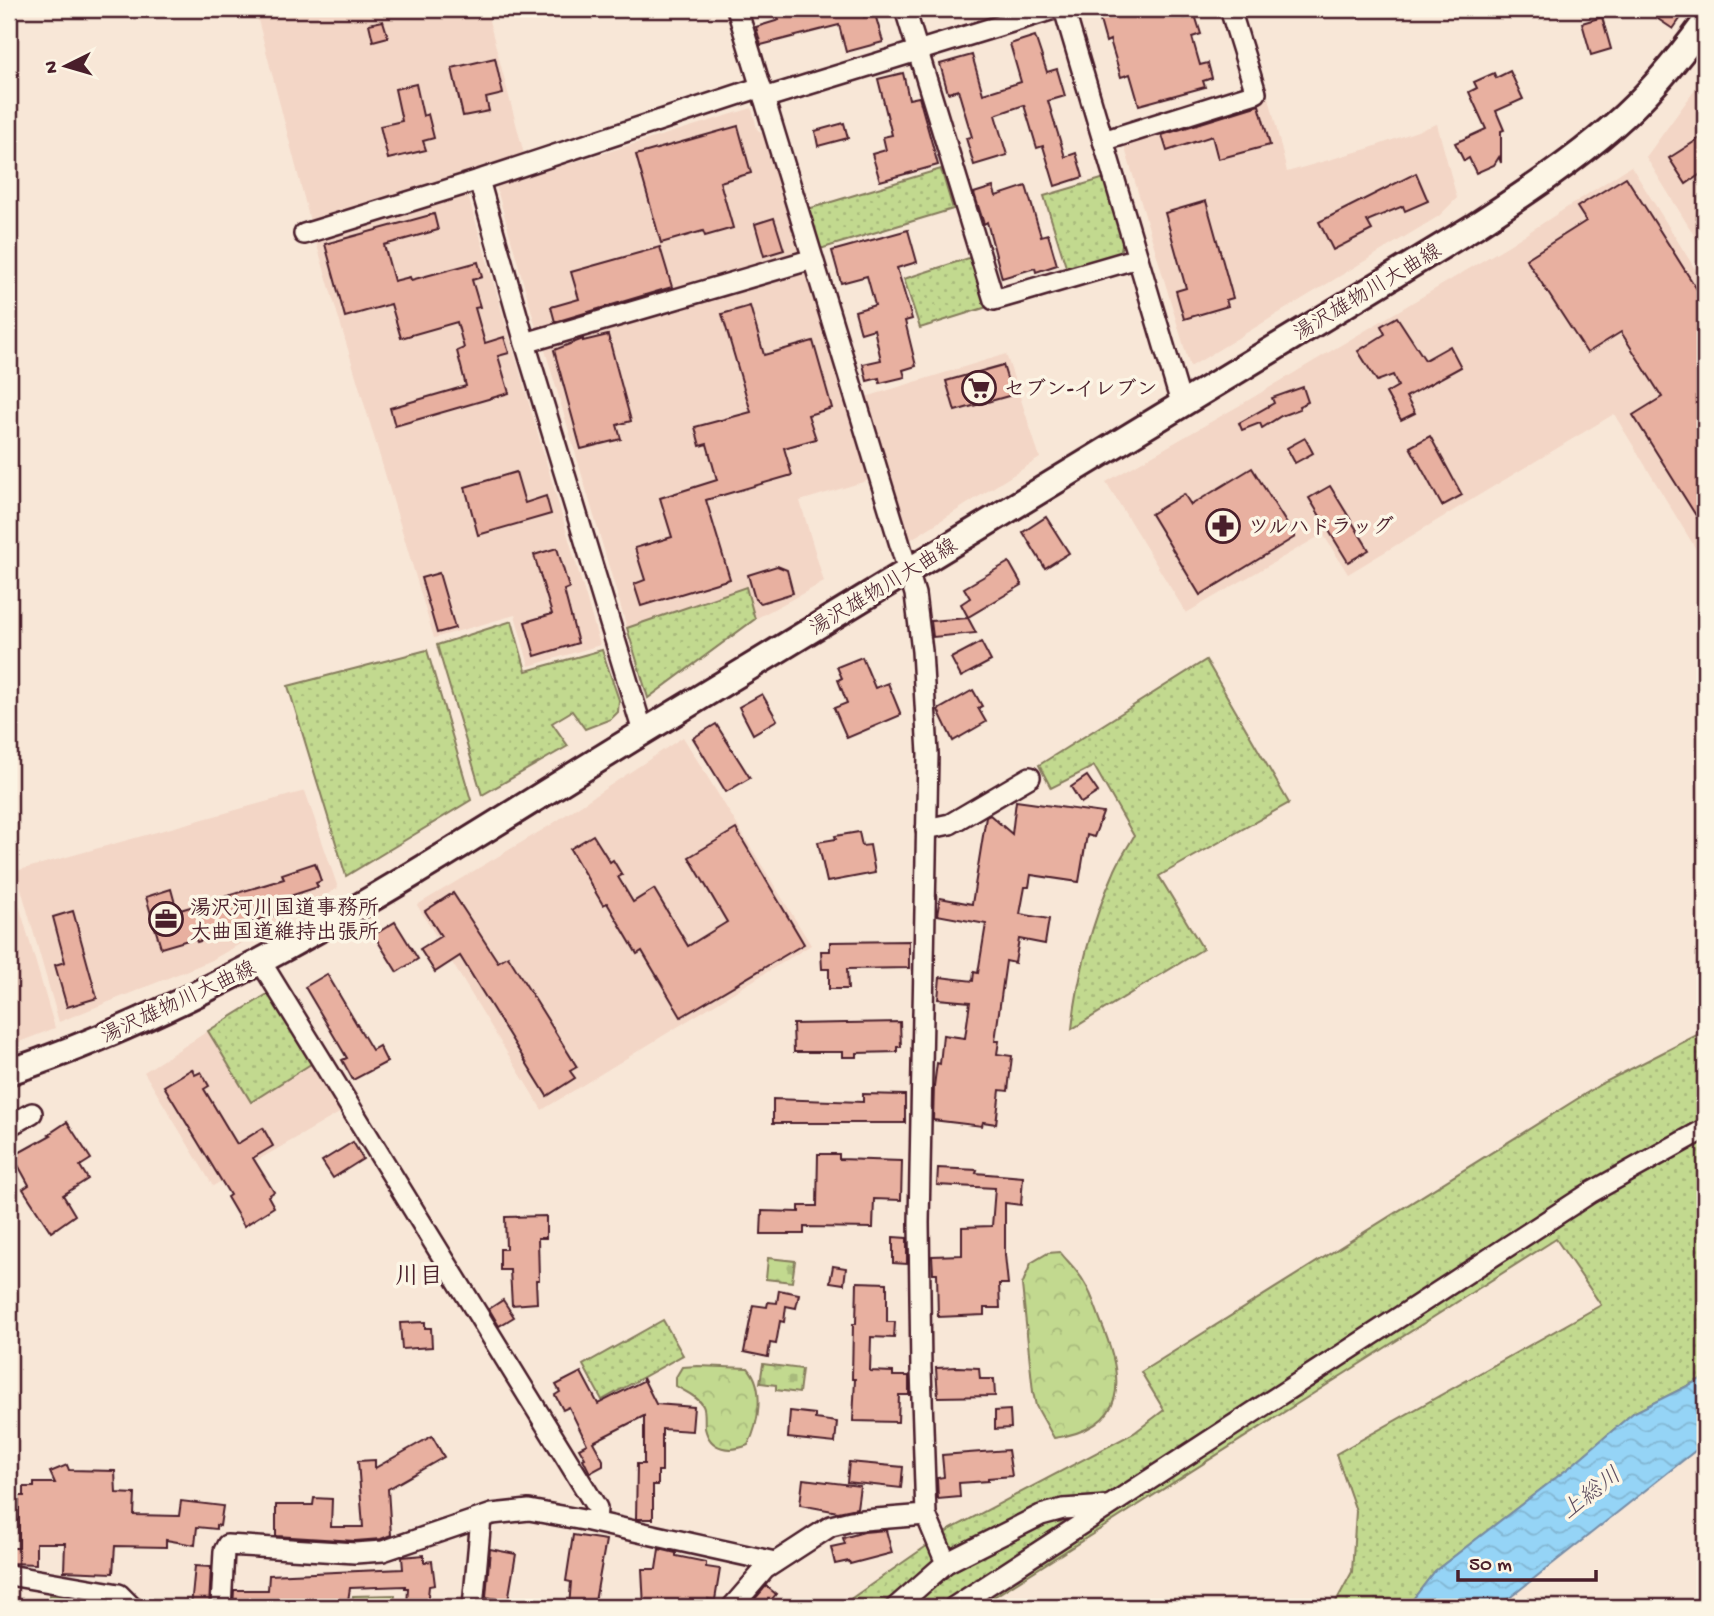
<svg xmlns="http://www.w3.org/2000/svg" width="1714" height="1616" font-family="'Gochi Hand','Klee One',sans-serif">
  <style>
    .built { fill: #f3d6c6 }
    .grass { fill: url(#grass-dots); stroke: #867c5d; stroke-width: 2 }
    .forest { fill: url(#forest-crowns); stroke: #867c5d; stroke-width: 2 }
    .cemetery { fill: url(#cemetery-stones); stroke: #867c5d; stroke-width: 2 }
    .water { fill: url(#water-waves); stroke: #778ca5; stroke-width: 2 }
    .building { fill: #e8b0a0; stroke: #4a1f2b; stroke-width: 2 }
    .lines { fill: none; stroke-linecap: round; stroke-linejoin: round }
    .minor-casing { stroke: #4a1f2b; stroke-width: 24 }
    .major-casing { stroke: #4a1f2b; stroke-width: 30 }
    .minor { stroke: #fcf5e5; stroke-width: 19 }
    .major { stroke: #fcf5e5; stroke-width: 24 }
    .labels { text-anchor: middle; stroke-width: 7; stroke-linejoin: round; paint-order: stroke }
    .street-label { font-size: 21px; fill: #4a1f2b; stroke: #fcf5e5 }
    .poi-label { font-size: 21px; font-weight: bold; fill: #4a1f2b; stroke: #fcf5e5; text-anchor: start }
    .water-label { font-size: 23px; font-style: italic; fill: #5d4c5e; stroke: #fcf5e5 }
    .quarter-label { font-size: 24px; font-weight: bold; fill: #4a1f2b; stroke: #fcf5e5 }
  </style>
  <defs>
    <pattern id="grass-dots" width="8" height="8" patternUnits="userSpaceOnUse" patternTransform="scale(1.75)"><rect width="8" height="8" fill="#c2d98f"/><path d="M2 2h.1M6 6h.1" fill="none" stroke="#a8ba7c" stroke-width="1.8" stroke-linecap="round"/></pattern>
    <pattern id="forest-crowns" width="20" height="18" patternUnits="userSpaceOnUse" patternTransform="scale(1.75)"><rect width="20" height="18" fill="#c2d98f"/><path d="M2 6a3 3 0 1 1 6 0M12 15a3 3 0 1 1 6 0" fill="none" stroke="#a8ba7c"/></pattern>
    <pattern id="cemetery-stones" width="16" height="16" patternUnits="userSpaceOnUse" patternTransform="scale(1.75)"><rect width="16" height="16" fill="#c2d98f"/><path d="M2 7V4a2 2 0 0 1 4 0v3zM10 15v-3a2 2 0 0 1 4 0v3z" fill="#a8ba7c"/></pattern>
    <pattern id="water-waves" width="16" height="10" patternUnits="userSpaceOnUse" patternTransform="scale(1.75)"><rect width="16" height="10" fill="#95d4f6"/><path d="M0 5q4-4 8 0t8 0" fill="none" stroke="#82b6d3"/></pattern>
  </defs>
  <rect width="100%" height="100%" fill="#f8e7d7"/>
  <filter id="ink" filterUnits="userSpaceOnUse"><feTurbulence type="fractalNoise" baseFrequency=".0143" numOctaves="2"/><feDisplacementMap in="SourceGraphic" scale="14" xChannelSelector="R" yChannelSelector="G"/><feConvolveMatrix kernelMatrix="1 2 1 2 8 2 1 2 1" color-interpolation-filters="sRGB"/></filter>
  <g filter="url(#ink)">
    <!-- built -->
    <g class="built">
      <path d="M267,9H486L524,154L310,221L256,12Z"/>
      <path d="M1705,70V253L1646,157L1692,94Z"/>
      <path d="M1269,97L1287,172L1370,148L1437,124L1457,198L1439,216L1190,367L1124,145L1126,140Z"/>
      <path d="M752,108L757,129L771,141L801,251L537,331L496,186Z"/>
      <path d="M1631,166L1705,285V564L1614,414L1348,574L1323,534L1186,613L1106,482L1242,404L1509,245Z"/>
      <path d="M468,195L600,645L529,666L515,615L434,638L316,242Z"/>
      <path d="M809,270L873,479L800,501L824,582L755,619L746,588L627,628L545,350Z"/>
      <path d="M1006,354L1040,458L910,540L866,397Z"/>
      <path d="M683,737L811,945L542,1110L417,905L549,826Z"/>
      <path d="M305,791L338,888L210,961L59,1022L16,871Z"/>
      <path d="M9,871L55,1028L9,1046Z"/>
      <path d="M208,1031L251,1101L314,1062L341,1112L213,1186L144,1072Z"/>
    </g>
    <!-- grass -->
    <g class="grass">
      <path d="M941,169L953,209L820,249L808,209Z"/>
      <path d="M1105,178L1123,241L1120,253L1067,270L1044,196Z"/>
      <path d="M972,257L987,307L920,328L904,279Z"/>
      <path d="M746,587L755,619L648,698L627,628Z"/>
      <path d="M512,621L526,671L602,650L619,700L618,712L611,719L585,729L572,711L552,723L568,746L482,795L437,645Z"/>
      <path d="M427,650L471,800L346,876L288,686Z"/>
      <path d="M1206,660L1289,803L1159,876L1203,949L1072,1029C1078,976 1091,924 1113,875C1118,861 1127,849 1134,836L1094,766L1051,788L1039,765Z"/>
      <path d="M271,992L314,1062L251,1102L208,1031Z"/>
      <path d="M1705,1031V1377L1633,1413L1570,1467L1435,1571L1407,1607H1333L1352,1572L1356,1511L1336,1454L1601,1305L1556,1239L978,1607H839L951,1529L1134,1433L1164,1410L1141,1372L1601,1084Z"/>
      <path d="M663,1320L683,1355L602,1400L583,1365Z"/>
      <path d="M49,1595L90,1598L117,1607H49Z"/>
      <path d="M395,1595L394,1607H352L353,1596Z"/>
    </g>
    <!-- forest -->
    <g class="forest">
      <path d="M1060,1252C1068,1262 1078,1271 1084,1282C1092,1294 1096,1309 1101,1322C1125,1380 1129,1427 1054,1438L1036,1406L1033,1392L1022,1285L1031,1263L1048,1253Z"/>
      <path d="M698,1366L748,1368C765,1387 759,1424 748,1445C731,1452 710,1451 705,1428C704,1421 706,1412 703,1406C699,1397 684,1391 676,1386V1377L682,1367Z"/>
    </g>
    <!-- cemetery -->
    <g class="cemetery">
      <path d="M768,1258L795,1261L792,1282L766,1279Z"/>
      <path d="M763,1364L802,1369L799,1393L776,1390V1385L760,1383Z"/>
    </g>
    <!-- water -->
    <path class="water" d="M1705,1377V1443L1498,1607H1407L1435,1571L1570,1467L1633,1413Z"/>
    <!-- building -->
    <g class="building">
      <path d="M776,9H862L864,17L875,14L883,42L846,52L839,25L761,45L756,27L779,20Z"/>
      <path d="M1127,9H1181L1184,18L1195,15L1201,34L1192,37L1200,65L1208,63L1212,78L1203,81L1205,87L1139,105L1130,74L1121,77L1110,40L1106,42L1099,17Z"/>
      <path d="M1665,9H1687L1673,29L1658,19Z"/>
      <path d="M1602,17L1611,49L1591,55L1582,23Z"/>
      <path d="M383,21L388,37L373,41L369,24Z"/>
      <path d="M1035,36L1047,72L1057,69L1065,96L1048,101L1065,157L1076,153L1083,177L1055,186L1043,146L1037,148L1024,105L995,115L1007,155L974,165L966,138L972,137L958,90L948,93L940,64L972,55L983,94L1021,82L1010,44Z"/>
      <path d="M495,58L503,94L486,98L489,111L463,116L452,68Z"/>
      <path d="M1510,71L1523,99L1496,111L1504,130L1501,131V163L1499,157L1494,165L1476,173L1469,158L1464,161L1455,143L1486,129L1469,92L1477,88L1474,82L1494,73L1496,78Z"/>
      <path d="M903,73L909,99L919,97L938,165L880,181L872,154L886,150L883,137L892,135L878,79Z"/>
      <path d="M416,84L423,116L428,114L434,138L423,141L426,150L388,159L380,126L402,121L395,89Z"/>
      <path d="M1259,105L1270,145L1218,159L1212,136L1167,151L1162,135Z"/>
      <path d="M844,123L848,138L818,146L815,131Z"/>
      <path d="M738,126L751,173L720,182L733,228L705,236L703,231L661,243L636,155Z"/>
      <path d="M1705,135V171L1686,184L1669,158Z"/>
      <path d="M1416,173L1428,201L1405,211L1403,206L1367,221L1372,230L1333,250L1319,222Z"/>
      <path d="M1626,177L1705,302V530L1633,415L1662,397L1621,332L1587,353L1526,259L1586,221L1577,207Z"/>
      <path d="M1026,186L1041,236L1048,234L1057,265L1036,272L1035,268L1002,278L987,222L984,224L974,193L993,187L996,196Z"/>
      <path d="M1206,201L1233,298L1226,300L1228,306L1184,319L1176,291L1186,288L1165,213Z"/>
      <path d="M434,214L438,230L384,245L394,281L410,277L411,280L478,262L482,277L472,280L480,307L475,308L485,343L504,337L509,353L498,356L509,393L395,426L390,408L466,386L457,351L464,348L457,322L401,338L391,304L345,317L325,244Z"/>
      <path d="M774,218L784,250L764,256L755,224Z"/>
      <path d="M908,230L917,262L897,268L912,319L905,321L916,366L903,370L905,377L880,383L879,378L867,381L863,364L881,360L874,329L861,333L855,311L875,305L867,276L841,283L832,251Z"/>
      <path d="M660,247L672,287L555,322L551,307L579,299L571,272Z"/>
      <path d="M750,306L764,355L813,341L832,408L808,415L816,439L784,448L792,475L706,500L730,579L641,606L634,584L645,580L635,548L672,537L660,498L717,480L707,444L700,446L695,427L751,412L722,314Z"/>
      <path d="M1397,317L1425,360L1450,346L1461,367L1406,397L1415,413L1401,420L1386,393L1398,386L1393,375L1377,381L1358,351L1385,334L1381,326Z"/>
      <path d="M608,335L631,421L617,425L621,439L581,449L554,350L583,339V341Z"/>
      <path d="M1003,365L1012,395L955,411L946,381Z"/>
      <path d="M1303,387L1308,402L1299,406L1300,409L1281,416L1262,428L1260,423L1242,430L1239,423L1274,403L1272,398Z"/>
      <path d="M1430,436L1462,495L1442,506L1410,447Z"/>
      <path d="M1305,438L1313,453L1295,463L1287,448Z"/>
      <path d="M1252,468L1295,537L1200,595L1151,514L1184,494L1191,505Z"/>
      <path d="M516,472L525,503L546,496L551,514L478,535L465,487Z"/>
      <path d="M1330,486L1369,550L1348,562L1309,498Z"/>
      <path d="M1046,517L1069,553L1045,568L1023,532Z"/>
      <path d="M557,548L569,588L564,590L578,643L535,656L525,622L552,614L534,555Z"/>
      <path d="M1009,562L1022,585L968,617L961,604L970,598L964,588Z"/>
      <path d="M777,566L787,570L793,593L761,603L755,599L748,575Z"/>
      <path d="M439,573L455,628L437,633L421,578Z"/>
      <path d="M968,618L976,633L933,637L931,621Z"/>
      <path d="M981,642L991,661L961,677L951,658Z"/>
      <path d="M862,657L875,688L888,683L901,715L847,738L834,708L847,703L838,680L842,678L837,667Z"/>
      <path d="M973,690L982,706L978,708L986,722L953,741L938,710Z"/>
      <path d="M762,694L777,720L753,734L739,707Z"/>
      <path d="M716,724L750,778L726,792L693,738Z"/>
      <path d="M1087,776L1098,792L1081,803L1071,787Z"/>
      <path d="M1016,801L1103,813L1094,837L1087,835L1079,882L1031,875L1029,887H1025L1020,914L1049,919L1045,944L1019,939L1015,963L1006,961L995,1041H999L997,1054L1012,1056L1008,1091L1000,1090L996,1124L983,1122L982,1126L933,1120L934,1086L937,1063L940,1064L943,1035L965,1038L970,1002L938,999L940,977L973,981L974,972L978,973L986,924L937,915L940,898L972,904L986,817L990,815L1012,834Z"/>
      <path d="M736,829L804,944L681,1017L642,951L637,954L607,903L603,905L570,849L593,835L610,862L613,860L622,875L618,877L633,902L654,889L688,946L727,922L689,857Z"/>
      <path d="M859,832L862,846L870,845L875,873L827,882L818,842L836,839L835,836Z"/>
      <path d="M315,863L321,881L316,883L318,887L281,899L285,912L235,927L236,930L197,942L195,938L161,948L146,897L171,889L177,911L284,879L282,874Z"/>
      <path d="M453,893L498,962L508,956L577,1067L570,1071L575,1078L547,1096L460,956L435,972L420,949L441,936L425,911Z"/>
      <path d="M73,911L97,998L67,1007L55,965L65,962L53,917Z"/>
      <path d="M395,922L418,959L397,972L374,935Z"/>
      <path d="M909,941V968L847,969L848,989H829V969H822L821,951H830V942Z"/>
      <path d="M327,974L372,1050L379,1046L387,1062L353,1080L342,1060L347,1058L305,987Z"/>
      <path d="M900,1022L901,1047H897V1052L857,1053V1057H843V1052H794L793,1024Z"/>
      <path d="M192,1069L195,1075L201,1072L209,1086L204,1089L237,1144L263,1128L273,1146L253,1158L274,1192L268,1196L274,1207L244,1226L227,1197L230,1195L164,1086Z"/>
      <path d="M863,1094L905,1095V1123H773V1099L863,1102Z"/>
      <path d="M67,1122L91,1159L80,1166L88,1179L63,1195L75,1215L51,1232L23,1189L29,1185L13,1156L51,1135L49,1134Z"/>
      <path d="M353,1142L363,1159L333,1178L322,1161Z"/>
      <path d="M818,1154H839V1159L902,1161L901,1200L874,1199L873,1228L804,1227V1234H761L762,1211L799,1212V1206H817Z"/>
      <path d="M938,1168L977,1170L976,1173L1023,1177L1021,1205L1005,1203V1255L1008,1284H999L1000,1308H984V1315L938,1317L937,1273H933L932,1256L962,1255V1227L992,1226L995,1188L937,1185Z"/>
      <path d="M546,1216V1238H538L539,1280H536L537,1303L512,1305L510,1270H500V1249H506L505,1217Z"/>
      <path d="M893,1237L907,1238V1264L893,1263Z"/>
      <path d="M833,1266L846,1268L844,1284L830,1282Z"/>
      <path d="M857,1282L887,1283V1322H895L894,1338L871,1337L870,1371L893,1372V1376H909V1395H899L898,1422L853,1421L855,1379H852L853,1324H856Z"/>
      <path d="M779,1290L799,1294L796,1308L786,1306L784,1322L780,1321L776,1344L770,1343L768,1357L744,1352L753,1305L767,1307L768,1302L777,1303Z"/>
      <path d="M503,1300L514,1317L499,1326L489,1309Z"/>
      <path d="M425,1322V1328H431L432,1347L402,1349L400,1323Z"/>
      <path d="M958,1367L979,1368L980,1379H994L995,1396L938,1397L936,1368Z"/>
      <path d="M581,1372L598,1404L643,1381V1378L656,1404L694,1407L692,1431L662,1429V1471H658V1485H653V1519H636L637,1464H644V1416L593,1442L603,1460V1466L590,1473L583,1459L585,1458L579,1448L587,1444L569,1407L563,1410L555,1395L560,1392L556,1385Z"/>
      <path d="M1010,1410L1011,1428L995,1429V1411Z"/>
      <path d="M790,1411L815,1414V1419L837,1422L835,1443L788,1438Z"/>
      <path d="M432,1436L444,1457L388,1489L391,1535L381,1539L355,1541L276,1536V1505H313L314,1498L332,1499L331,1527H363L358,1461L375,1460V1468Z"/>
      <path d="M1008,1450L1012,1476L988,1478V1481L959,1483L960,1497L938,1499L937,1478L944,1477L942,1455Z"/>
      <path d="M849,1462L903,1467L901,1488L847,1482Z"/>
      <path d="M67,1465L69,1470L115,1471L116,1493L135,1494L134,1515L179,1516L181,1501L223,1506L220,1526L216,1525V1529L197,1527L195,1545L166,1540V1547L115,1546L113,1573L64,1571L65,1543H36V1564L10,1563L9,1548H19V1496H24V1487H34V1483H55L50,1472Z"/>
      <path d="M803,1479L860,1486L857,1508L838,1512L800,1505Z"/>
      <path d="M886,1530L892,1553L850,1564L849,1561L835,1564L831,1547L845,1544L843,1538L864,1532Z"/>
      <path d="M573,1535L606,1540L594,1607H569L571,1582L566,1581Z"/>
      <path d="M490,1549L516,1554L508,1601L486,1597Z"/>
      <path d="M659,1549L676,1553V1556L706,1562V1567L720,1569L715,1600L708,1599L707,1607H644L642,1569H656Z"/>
      <path d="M424,1555V1562L432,1561L435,1585L429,1586L427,1607H407L408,1588H405V1586L350,1588L347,1607H233L234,1590H268L269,1575L403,1569L402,1557Z"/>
      <path d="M195,1566L211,1567L209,1607H191Z"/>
      <path d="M766,1586L776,1594L766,1607H748Z"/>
    </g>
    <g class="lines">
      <!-- minor casing -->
      <g class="minor-casing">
        <g id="minor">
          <path d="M737,9L915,594L922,651L928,754L919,1223L921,1369L926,1515L946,1563L896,1607"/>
          <path d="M905,9L994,300L1138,258"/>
          <path d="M1064,9L1181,403"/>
          <path d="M764,98L1054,9"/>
          <path d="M1103,141L1256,93L1230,9"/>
          <path d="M479,180L525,343L643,732"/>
          <path d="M304,234L479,180L761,87"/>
          <path d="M525,343L813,259"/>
          <path d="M926,829L950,824L1030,777"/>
          <path d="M261,962L597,1508L596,1522"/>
          <path d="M9,1126L32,1113"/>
          <path d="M946,1563L1041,1515L1063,1509L1107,1506"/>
          <path d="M9,1575L119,1594L132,1607"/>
          <path d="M221,1607L224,1551L227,1545L355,1553L383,1551L492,1514L529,1510L589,1521L775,1562"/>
          <path d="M473,1607L481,1518"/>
          <path d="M732,1607L765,1569L831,1526L851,1521L926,1515"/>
          <path d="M954,1607L1590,1193L1705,1129"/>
        </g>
      </g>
      <!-- major casing -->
      <g class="major-casing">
        <path id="major" d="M9,1072C238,995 440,856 645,731C921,562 1197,393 1475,226C1522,195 1571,163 1613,126C1648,96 1678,59 1705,22"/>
      </g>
      <!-- minor -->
      <use href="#minor" class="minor"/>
      <!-- major -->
      <use href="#major" class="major"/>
    </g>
  </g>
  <!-- icons -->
  <defs>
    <g id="supermarket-ring" transform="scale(1.75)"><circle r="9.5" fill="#fcf5e5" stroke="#4a1f2b" stroke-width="1.5"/><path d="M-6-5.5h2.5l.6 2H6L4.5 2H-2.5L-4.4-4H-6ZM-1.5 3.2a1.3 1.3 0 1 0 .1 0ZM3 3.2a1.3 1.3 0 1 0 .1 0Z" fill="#4a1f2b"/></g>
    <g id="pharmacy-ring" transform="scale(1.75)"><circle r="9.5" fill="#fcf5e5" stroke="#4a1f2b" stroke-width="1.5"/><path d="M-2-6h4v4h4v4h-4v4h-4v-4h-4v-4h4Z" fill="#4a1f2b"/></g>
    <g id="office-ring" transform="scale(1.75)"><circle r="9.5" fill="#fcf5e5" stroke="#4a1f2b" stroke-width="1.5"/><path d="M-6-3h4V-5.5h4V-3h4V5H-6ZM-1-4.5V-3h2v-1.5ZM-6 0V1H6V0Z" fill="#4a1f2b"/></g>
  </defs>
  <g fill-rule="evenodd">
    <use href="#supermarket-ring" x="979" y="388"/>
    <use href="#pharmacy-ring" x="1223" y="526"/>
    <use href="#office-ring" x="166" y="919"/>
  </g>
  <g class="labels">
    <!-- street labels -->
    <g class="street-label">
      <text transform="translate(1367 291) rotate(-31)" y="7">湯沢雄物川大曲線</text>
      <text transform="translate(883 586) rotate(-31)" y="7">湯沢雄物川大曲線</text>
      <text transform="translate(178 1001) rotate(-25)" y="7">湯沢雄物川大曲線</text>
    </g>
    <!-- poi labels -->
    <g class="poi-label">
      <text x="1004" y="395">セブン-イレブン</text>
      <text x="1248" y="533">ツルハドラッグ</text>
      <text x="190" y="914">湯沢河川国道事務所<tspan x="190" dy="24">大曲国道維持出張所</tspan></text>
    </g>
    <!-- water labels -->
    <g class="water-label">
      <text transform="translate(1590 1492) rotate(-38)" y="8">上総川</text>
    </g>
    <!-- quarter labels -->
    <g class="quarter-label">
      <text x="419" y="1283">川目</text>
    </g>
  </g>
  <!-- margin -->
  <rect width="1714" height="1616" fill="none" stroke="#fcf5e5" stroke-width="35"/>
  <rect x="18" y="18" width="1679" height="1581" fill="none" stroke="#4a1f2b" stroke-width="2.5" filter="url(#ink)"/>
  <!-- north arrow -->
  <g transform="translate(66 66) rotate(265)" stroke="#fcf5e5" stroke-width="5" paint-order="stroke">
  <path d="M0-5L12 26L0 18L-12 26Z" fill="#4a1f2b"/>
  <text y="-10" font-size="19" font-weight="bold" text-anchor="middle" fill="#4a1f2b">N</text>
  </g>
  <!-- scale -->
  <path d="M1458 1570v10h138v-10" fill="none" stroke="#4a1f2b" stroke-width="3.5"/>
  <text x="1469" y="1570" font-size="21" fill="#4a1f2b" stroke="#fcf5e5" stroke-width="5" paint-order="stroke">50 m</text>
</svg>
